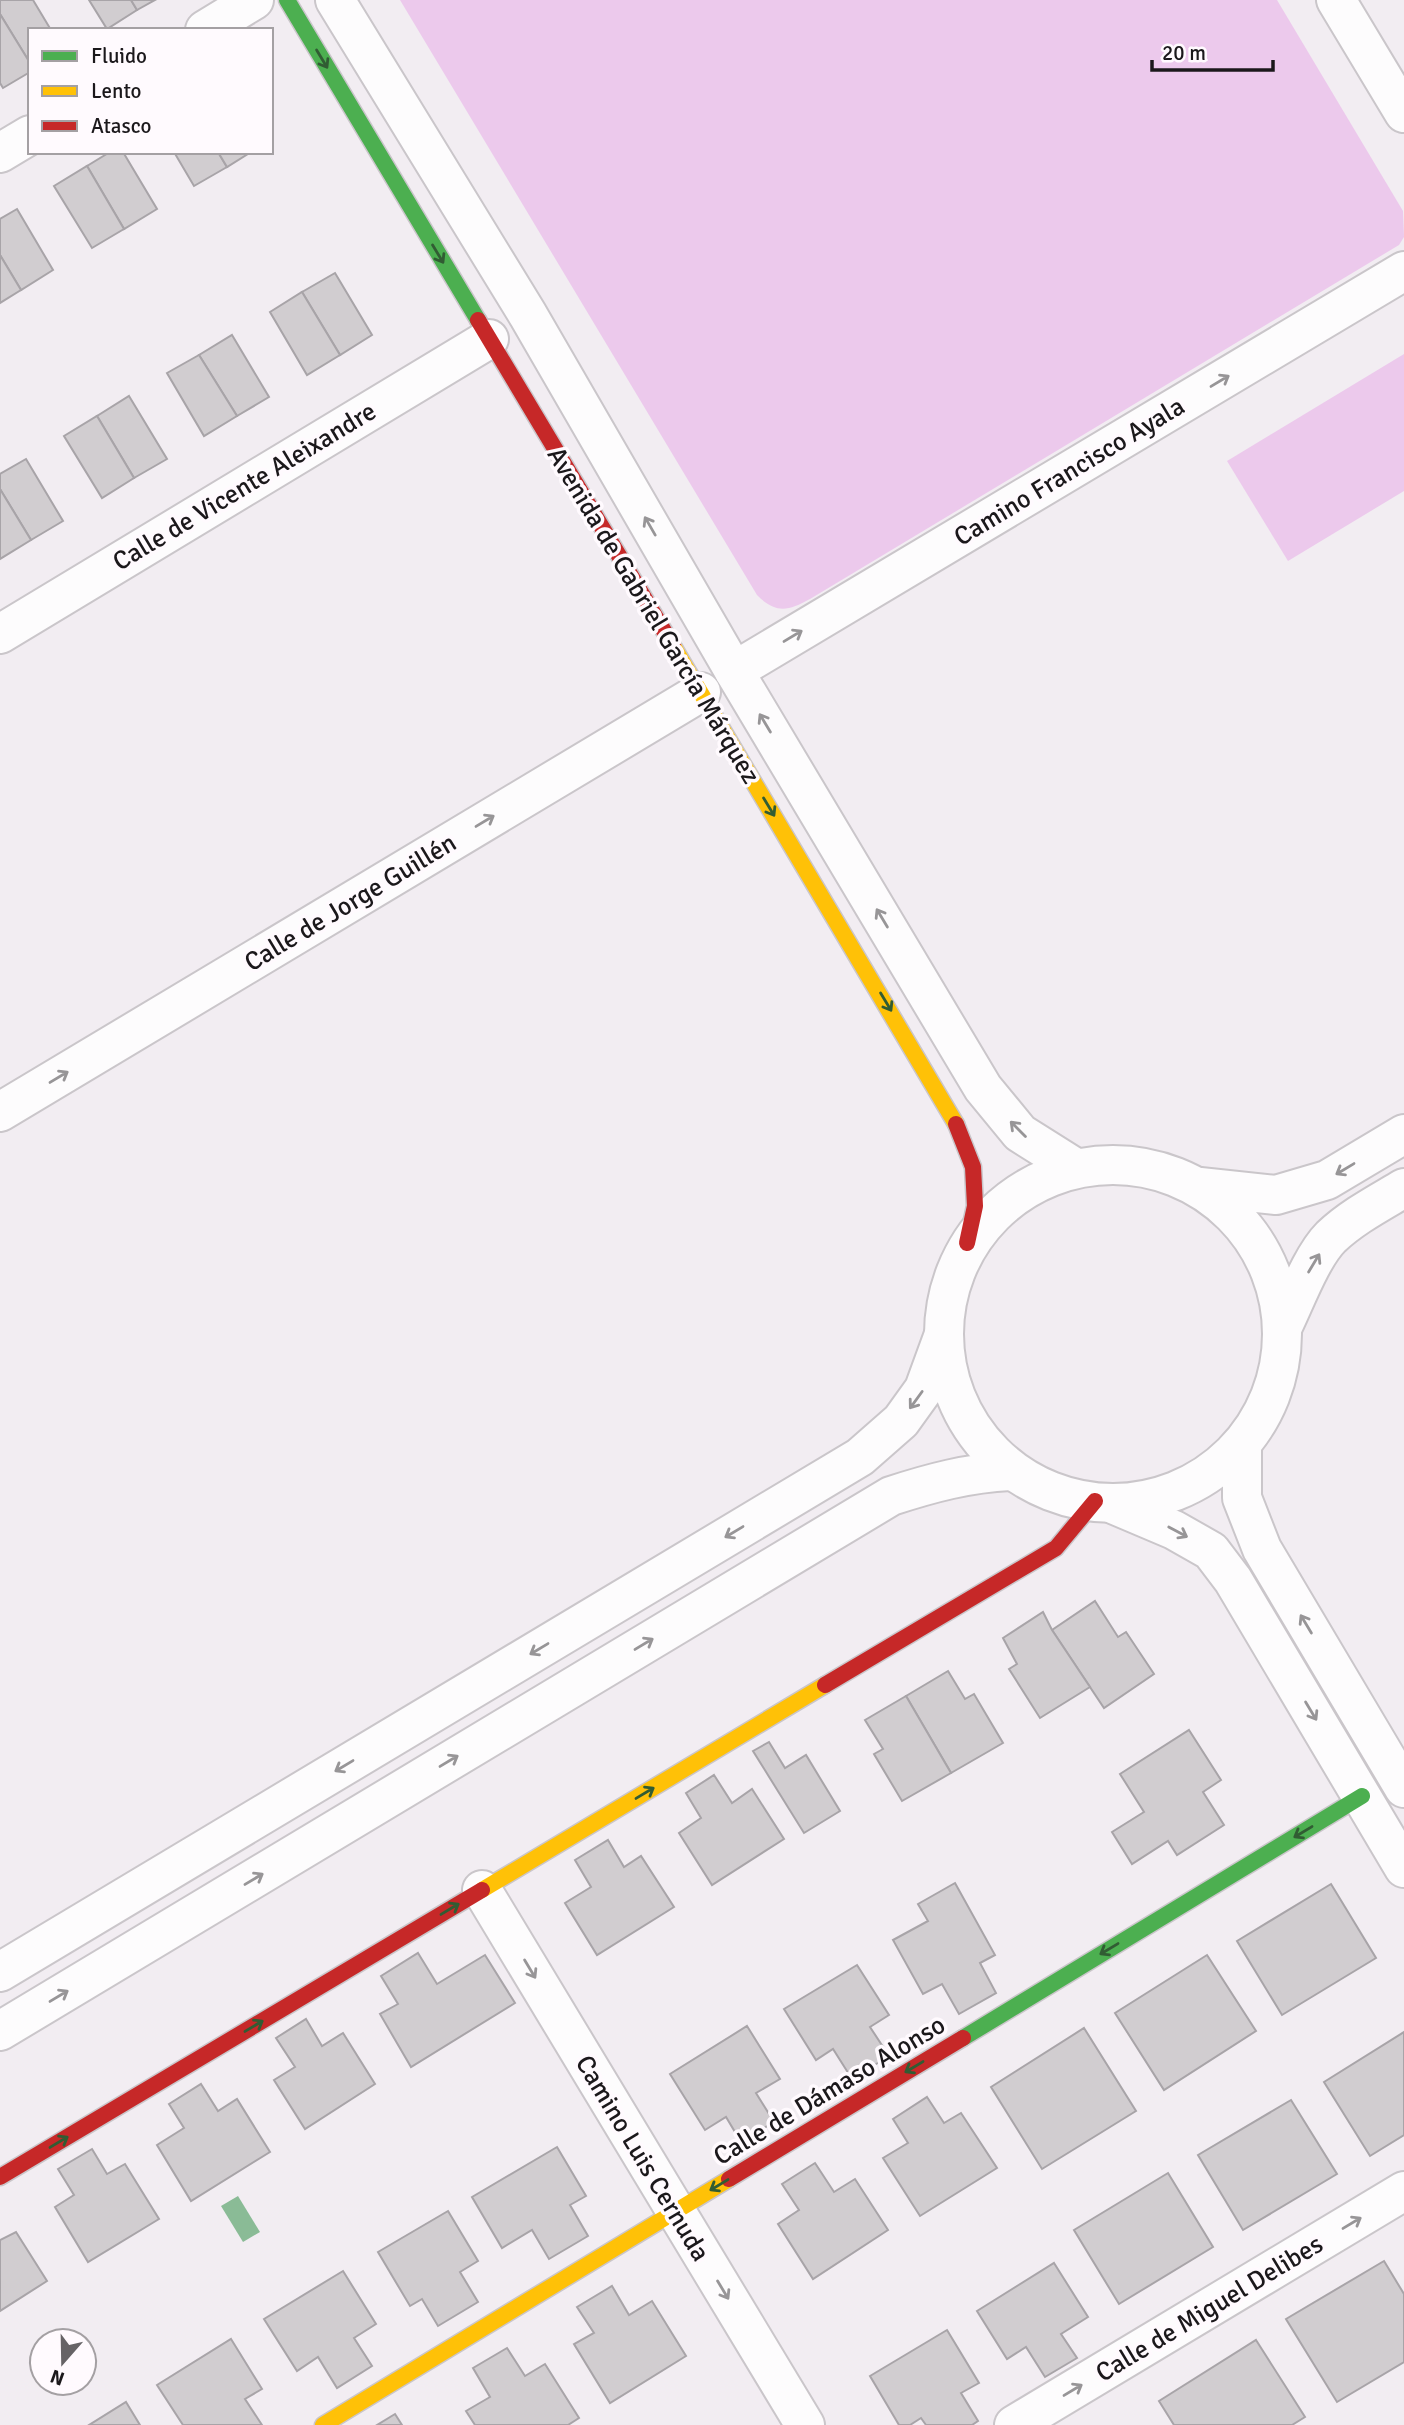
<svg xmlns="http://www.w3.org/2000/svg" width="1404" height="2425" font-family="Signika,sans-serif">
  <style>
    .green { fill: #ecc9ec }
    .water { fill: #8abb96 }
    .building { fill: #d1cdd0; stroke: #a8a4a8; stroke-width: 2 }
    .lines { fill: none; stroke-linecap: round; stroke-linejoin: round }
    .street-casing { stroke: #cac6ca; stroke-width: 42 }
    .fast-casing { stroke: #cac6ca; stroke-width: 19 }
    .slow-casing { stroke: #cac6ca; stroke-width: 19 }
    .jam-casing { stroke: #cac6ca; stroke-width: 19 }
    .street { stroke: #fdfcfd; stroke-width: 38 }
    .fast { stroke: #4caf50; stroke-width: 16 }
    .slow { stroke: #ffc107; stroke-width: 16 }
    .jam { stroke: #c62828; stroke-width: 16 }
    .oneway { stroke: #315c33 }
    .oneway2 { stroke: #979597 }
    .labels { text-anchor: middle; stroke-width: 7; stroke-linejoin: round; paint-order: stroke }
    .street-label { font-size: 26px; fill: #1b181b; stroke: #fffafe }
  </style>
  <rect width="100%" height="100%" fill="#f2edf2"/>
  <!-- green -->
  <g class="green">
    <path d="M400,0H1277L1403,211L1404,237L1399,245L810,599C788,611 776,614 757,595Z"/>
    <path d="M1404,354V491L1288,561L1227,461Z"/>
  </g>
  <!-- water -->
  <path class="water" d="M238,2196L260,2232L243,2242L221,2206Z"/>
  <!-- building -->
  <g class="building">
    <path d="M0,0H33L51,30H30V63L0,14Z"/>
    <path d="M89,0H131L137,10L107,29Z"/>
    <path d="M131,0H155L137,10Z"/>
    <path d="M0,14L30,63V72L3,88L0,83Z"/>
    <path d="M110,152H123L157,209L124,229L87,166Z"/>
    <path d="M174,152H218L227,167L194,186Z"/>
    <path d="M218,152H251L227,167Z"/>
    <path d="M87,166L124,229L92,248L54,186Z"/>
    <path d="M17,209L53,270L21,290L0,255V219Z"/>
    <path d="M0,255L21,290L0,303Z"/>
    <path d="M335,273L372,335L340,355L302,292Z"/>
    <path d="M302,292L340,355L307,375L270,312Z"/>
    <path d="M232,335L269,397L237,416L199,355Z"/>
    <path d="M199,355L237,416L204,436L167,373Z"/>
    <path d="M129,396L167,459L134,478L97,416Z"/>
    <path d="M97,416L134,478L102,498L64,436Z"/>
    <path d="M26,459L63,521L31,540L0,489V474Z"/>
    <path d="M0,489L31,540L0,559Z"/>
    <path d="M1095,1601L1118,1637L1126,1632L1154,1674L1104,1708L1052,1630Z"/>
    <path d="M1043,1612L1052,1630L1090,1687L1040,1718L1009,1669L1017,1664L1003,1638Z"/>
    <path d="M948,1671L965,1699L974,1694L1003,1743L951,1773L906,1696Z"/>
    <path d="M906,1696L951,1773L902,1801L874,1754L883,1749L865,1720Z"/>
    <path d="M1189,1730L1221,1780L1203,1792L1224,1825L1177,1855L1168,1841L1132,1864L1112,1832L1144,1812L1120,1774Z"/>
    <path d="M769,1742L785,1768L806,1755L840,1811L804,1833L753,1751Z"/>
    <path d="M714,1775L732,1803L752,1789L784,1839L712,1885L679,1833L701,1818L686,1793Z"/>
    <path d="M608,1840L624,1867L641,1856L674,1907L597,1955L565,1903L591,1887L575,1860Z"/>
    <path d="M955,1883L995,1955L980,1963L996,1993L959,2014L942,1984L923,1994L893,1940L928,1921L918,1904Z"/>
    <path d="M1331,1884L1376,1958L1282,2015L1237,1941Z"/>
    <path d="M418,1953L437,1984L485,1955L515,2003L411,2067L380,2014L398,2004L381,1976Z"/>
    <path d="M1207,1955L1256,2031L1164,2090L1115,2013Z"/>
    <path d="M857,1965L889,2015L870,2027L889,2056L852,2079L833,2049L816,2060L784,2009Z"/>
    <path d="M306,2019L322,2046L343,2033L375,2084L305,2129L274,2080L295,2067L276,2038Z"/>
    <path d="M747,2026L780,2079L756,2093L774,2122L741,2142L726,2117L705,2130L670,2074Z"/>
    <path d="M1084,2028L1136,2111L1042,2169L991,2087Z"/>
    <path d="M1404,2032V2135L1370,2156L1324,2082Z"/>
    <path d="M201,2084L218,2111L237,2099L270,2152L191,2201L157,2145L184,2128L169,2104Z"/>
    <path d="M927,2097L944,2123L961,2113L997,2168L920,2216L883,2158L908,2143L893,2119Z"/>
    <path d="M1291,2100L1337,2174L1243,2230L1198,2155Z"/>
    <path d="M557,2147L586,2196L570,2205L588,2236L549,2259L532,2230L502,2248L472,2197Z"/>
    <path d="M92,2149L107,2174L125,2164L159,2219L88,2262L55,2207L74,2195L58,2169Z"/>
    <path d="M815,2163L834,2192L855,2179L888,2230L813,2279L778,2224L799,2210L782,2184Z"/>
    <path d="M1168,2173L1213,2247L1119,2304L1074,2230Z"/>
    <path d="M448,2211L478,2261L460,2272L478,2302L438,2326L422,2299L410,2306L378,2252Z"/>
    <path d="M16,2232L47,2281L0,2311V2240Z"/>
    <path d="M1384,2261L1404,2294V2362L1337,2402L1286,2319Z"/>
    <path d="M1054,2263L1088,2317L1061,2334L1077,2358L1045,2377L1026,2347L1007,2359L977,2311Z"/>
    <path d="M343,2271L376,2324L354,2338L372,2366L337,2388L318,2357L297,2371L264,2319Z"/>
    <path d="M612,2286L629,2315L652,2301L686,2356L610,2403L574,2344L594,2333L577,2307Z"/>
    <path d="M947,2330L979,2383L961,2393L978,2421L972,2425H926L921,2418L910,2425H899L870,2376Z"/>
    <path d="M231,2339L262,2389L245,2399L262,2425H183L157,2385Z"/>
    <path d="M1256,2340L1305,2417L1292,2425H1174L1159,2401Z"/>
    <path d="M507,2348L525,2376L545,2364L579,2418L568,2425H475L466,2411L490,2397L473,2368Z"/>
    <path d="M126,2402L140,2425H89Z"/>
    <path d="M395,2414L402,2425H377Z"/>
  </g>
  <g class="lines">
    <!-- street casing -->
    <g class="street-casing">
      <g id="street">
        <path d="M335,0L528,315L734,671L983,1088L1020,1133L1074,1167"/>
        <path d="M1336,0L1404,113"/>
        <path d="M205,30L254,0"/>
        <path d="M0,153L30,135"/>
        <path d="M0,634L489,339"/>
        <path d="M734,671L1404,271"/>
        <path d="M0,1112L701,692"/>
        <circle cx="1113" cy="1334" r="169"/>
        <path d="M1200,1187L1276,1195L1327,1180L1404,1134"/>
        <path d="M1284,1324C1296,1299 1312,1256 1331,1237C1352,1217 1379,1203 1404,1188"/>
        <path d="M1242,1445V1498L1262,1549L1404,1788"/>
        <path d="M1115,1505L1174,1530L1211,1551L1233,1580L1404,1868"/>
        <path d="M482,1890L805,2425"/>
        <path d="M0,1972L860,1457L901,1421L924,1389L943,1337"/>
        <path d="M0,2031L891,1496C931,1483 968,1473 1010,1471"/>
        <path d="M1014,2425L1404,2191"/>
      </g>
    </g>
    <!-- fast casing -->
    <g class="fast-casing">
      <g id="fast">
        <path d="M287,0L478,320"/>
        <path d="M963,2038L1362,1796"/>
      </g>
    </g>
    <!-- slow casing -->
    <g class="slow-casing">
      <g id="slow">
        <path d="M673,646L956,1124"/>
        <path d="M482,1890L825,1685"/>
        <path d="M323,2425L729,2179"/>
      </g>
    </g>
    <!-- jam casing -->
    <g class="jam-casing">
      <g id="jam">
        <path d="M478,320L673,646"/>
        <path d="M956,1124L973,1167L975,1206L967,1243"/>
        <path d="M825,1685L1056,1548L1095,1501"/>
        <path d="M0,2177L482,1890"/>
        <path d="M729,2179L963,2038"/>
      </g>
    </g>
    <!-- street -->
    <use href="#street" class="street"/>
    <!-- fast -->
    <use href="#fast" class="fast"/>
    <!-- slow -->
    <use href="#slow" class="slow"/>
    <!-- jam -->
    <use href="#jam" class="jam"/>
  </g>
  <!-- one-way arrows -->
  <defs><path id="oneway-shaft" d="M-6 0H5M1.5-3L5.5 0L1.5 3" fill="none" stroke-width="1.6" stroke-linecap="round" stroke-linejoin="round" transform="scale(1.75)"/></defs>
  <g class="oneway">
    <use href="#oneway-shaft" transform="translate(322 59) rotate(59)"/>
    <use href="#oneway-shaft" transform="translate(438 254) rotate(59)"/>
    <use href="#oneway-shaft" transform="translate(769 807) rotate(59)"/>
    <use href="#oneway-shaft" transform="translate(886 1002) rotate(59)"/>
    <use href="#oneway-shaft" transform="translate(645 1793) rotate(-31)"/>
    <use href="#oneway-shaft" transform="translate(1303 1832) rotate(149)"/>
    <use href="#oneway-shaft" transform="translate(450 1909) rotate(-31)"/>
    <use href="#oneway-shaft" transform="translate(1109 1949) rotate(149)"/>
    <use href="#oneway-shaft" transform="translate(254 2026) rotate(-31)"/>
    <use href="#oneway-shaft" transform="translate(914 2067) rotate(149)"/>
    <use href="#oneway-shaft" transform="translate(59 2142) rotate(-31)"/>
    <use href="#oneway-shaft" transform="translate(719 2185) rotate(149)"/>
  </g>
  <g class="oneway2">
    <use href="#oneway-shaft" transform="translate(1220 381) rotate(-31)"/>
    <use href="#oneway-shaft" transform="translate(650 526) rotate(-120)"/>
    <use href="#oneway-shaft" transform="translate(793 636) rotate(-31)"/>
    <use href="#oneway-shaft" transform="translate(765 723) rotate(-121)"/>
    <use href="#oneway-shaft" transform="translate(485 821) rotate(-31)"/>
    <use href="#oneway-shaft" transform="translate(882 918) rotate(-121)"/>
    <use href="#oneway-shaft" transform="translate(59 1077) rotate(-31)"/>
    <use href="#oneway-shaft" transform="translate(1018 1129) rotate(-135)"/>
    <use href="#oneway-shaft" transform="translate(1345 1169) rotate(149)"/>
    <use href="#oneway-shaft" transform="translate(1314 1263) rotate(-59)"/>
    <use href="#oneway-shaft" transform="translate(916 1400) rotate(126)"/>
    <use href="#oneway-shaft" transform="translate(734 1532) rotate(149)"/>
    <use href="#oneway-shaft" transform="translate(1178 1532) rotate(28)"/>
    <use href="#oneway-shaft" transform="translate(1306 1624) rotate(-121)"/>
    <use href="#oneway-shaft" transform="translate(644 1644) rotate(-31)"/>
    <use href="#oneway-shaft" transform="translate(539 1649) rotate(149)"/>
    <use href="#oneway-shaft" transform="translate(1311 1711) rotate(59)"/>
    <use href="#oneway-shaft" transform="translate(449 1761) rotate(-31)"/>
    <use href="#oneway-shaft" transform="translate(344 1766) rotate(149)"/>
    <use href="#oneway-shaft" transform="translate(254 1879) rotate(-31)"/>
    <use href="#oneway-shaft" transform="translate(530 1969) rotate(59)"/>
    <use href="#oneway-shaft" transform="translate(59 1996) rotate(-31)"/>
    <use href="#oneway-shaft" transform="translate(1352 2223) rotate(-31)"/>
    <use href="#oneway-shaft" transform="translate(723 2290) rotate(59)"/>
    <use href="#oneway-shaft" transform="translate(1073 2390) rotate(-31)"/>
  </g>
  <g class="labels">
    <!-- street labels -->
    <g class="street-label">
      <text transform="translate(1069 471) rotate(-31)" y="9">Camino Francisco Ayala</text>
      <text transform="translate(244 486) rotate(-31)" y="9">Calle de Vicente Aleixandre</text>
      <text transform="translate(654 615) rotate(59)" y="9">Avenida de Gabriel García Márquez</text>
      <text transform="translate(350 902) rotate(-31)" y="9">Calle de Jorge Guillén</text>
      <text transform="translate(829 2090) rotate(-31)" y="9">Calle de Dámaso Alonso</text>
      <text transform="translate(643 2158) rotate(59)" y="9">Camino Luis Cernuda</text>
      <text transform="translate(1209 2308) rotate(-31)" y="9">Calle de Miguel Delibes</text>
    </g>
  </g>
  <!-- legend -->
  <rect x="28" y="28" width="245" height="126" fill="#fffafe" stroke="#a4a0a3" stroke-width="2"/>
  <rect x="42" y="51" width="35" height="10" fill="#4caf50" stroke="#a4a0a3" stroke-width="2"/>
  <text x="91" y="63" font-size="21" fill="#1b181b">Fluido</text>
  <rect x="42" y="86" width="35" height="10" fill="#ffc107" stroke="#a4a0a3" stroke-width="2"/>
  <text x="91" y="98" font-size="21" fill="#1b181b">Lento</text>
  <rect x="42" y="121" width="35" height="10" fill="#c62828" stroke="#a4a0a3" stroke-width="2"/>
  <text x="91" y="133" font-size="21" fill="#1b181b">Atasco</text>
  <!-- north arrow -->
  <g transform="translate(63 2362) rotate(200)"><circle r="33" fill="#fffafe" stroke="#a4a0a3" stroke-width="2"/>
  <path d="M0-5L12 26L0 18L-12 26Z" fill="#666366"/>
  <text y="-10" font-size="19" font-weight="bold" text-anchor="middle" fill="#1b181b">N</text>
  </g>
  <!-- scale -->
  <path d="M1152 60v10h121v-10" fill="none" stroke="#1b181b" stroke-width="3.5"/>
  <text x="1162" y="60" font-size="21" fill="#1b181b" stroke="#fffafe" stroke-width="5" paint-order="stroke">20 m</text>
</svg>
